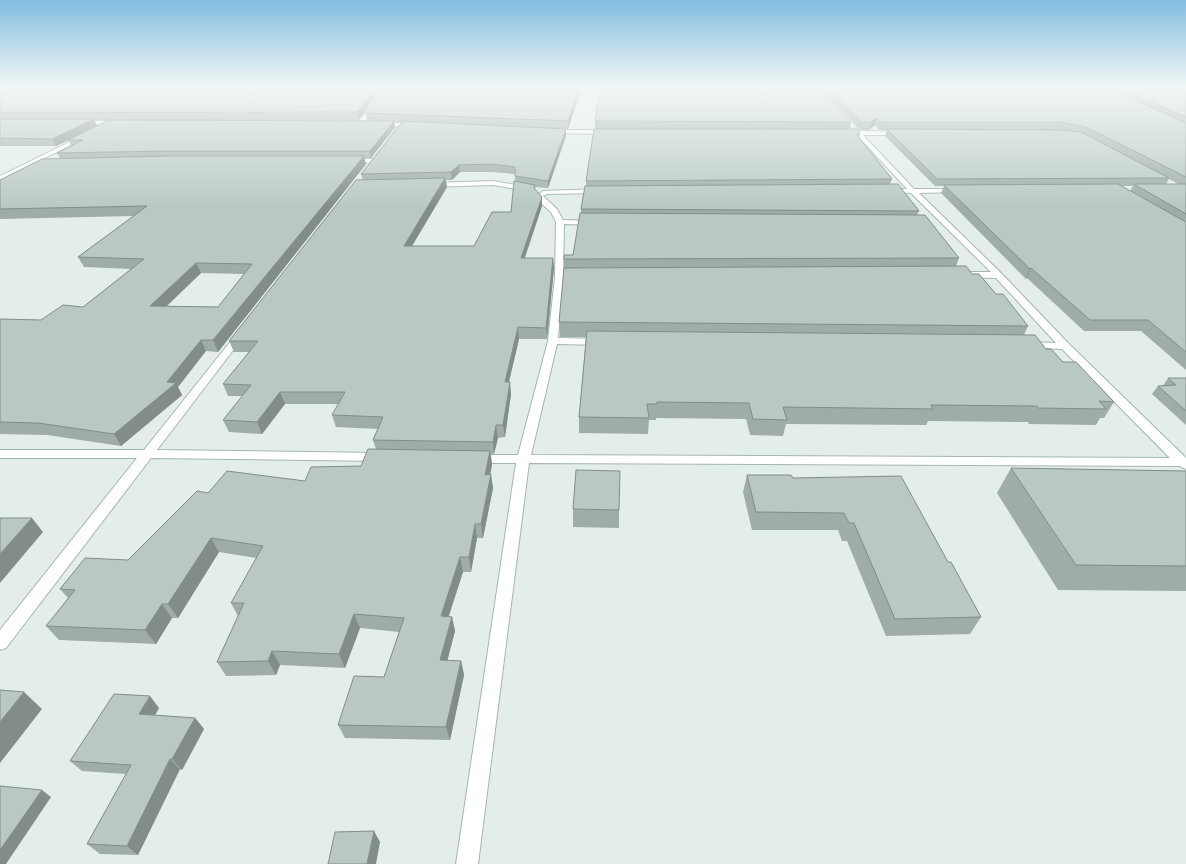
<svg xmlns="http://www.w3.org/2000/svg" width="1186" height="864" font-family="Raleway,sans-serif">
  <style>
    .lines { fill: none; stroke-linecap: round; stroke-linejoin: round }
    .street-casing { stroke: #a5b6b0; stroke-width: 2 }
    .street { fill: #fff; fill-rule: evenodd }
    .wall { fill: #9fada7; fill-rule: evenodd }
    .shaded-wall { fill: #828d88 }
    .building { fill: #b9c9c2; stroke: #828d88; fill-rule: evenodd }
  </style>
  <rect width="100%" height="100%" fill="#e3eee9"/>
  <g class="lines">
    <!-- street casing -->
    <g class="street-casing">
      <g id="street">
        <path d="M382,87H386L371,114L364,122L404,123V125L393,138L390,136L398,126L360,125L357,123L366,113Z"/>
        <path d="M81,121H118L121,123L118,125L79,124L78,123Z"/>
        <path d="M856,128L860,131L903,132V134L901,135H863L914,189H960L961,190L958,192L919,193L1001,273L1069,344L1186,458V469L1179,466L529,463L478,864H456L516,463H475L471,462L469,459L471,456L475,455H518L548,341L555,277L556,222L551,212L543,205L536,196L543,191L600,189L603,191L600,193L547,194L543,196L557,209L563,220L595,221L599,223L595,225L564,224L563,277L558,338L602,339L607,342L602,345L557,344L531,455L1170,458L1062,349L1025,347L1024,345L1025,343L1029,342L1056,343L996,278L962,277L961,275L962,273L965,272H991L911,193L885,192L884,191L887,189H907L857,135H843L840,133L843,131H854L853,130Z"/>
        <path d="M549,130H609L612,132L609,134L547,133V131Z"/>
        <path d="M82,136L87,137L0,180V176Z"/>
        <path d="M349,159H374L377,161L374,163L347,162V160Z"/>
        <path d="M493,181L528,187L531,189L528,191L493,185L431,187L428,185L431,183Z"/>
        <path d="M241,331L244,332L246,334L244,336L157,450L381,453L385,454L387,457L385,460L381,461L151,458L6,648L0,650V630L137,458H0V450H144L238,332Z"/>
      </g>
    </g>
    <!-- street -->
    <use href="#street" class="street"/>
  </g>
  <!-- wall -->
  <g class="wall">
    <path d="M0,87L365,112L358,120H94L97,126L378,121H367L366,113L582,87L568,129L532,127L566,129V136L548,188L535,187L536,190L542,206L525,258H553L554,268L547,339H519L509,382L511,394L505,437L498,438L494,454H491L492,465L490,474L493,488L483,538H477L471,572H463L449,616L452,617L455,631L447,660L461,661L464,675L450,740L345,738L338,725L384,677L399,632L360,628L345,668L280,665L276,675L226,676L217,662L238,616L231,603L256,558L219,552L178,618H172L156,644L59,640L46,626L68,598L60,589L128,560L208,493L305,481L361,466L376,449L373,440L378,429L336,427L332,415L338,404H285L262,434L229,432L223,420L242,396H228L223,384L249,352H234L229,341L363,180L361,174L402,122H394L395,127L371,158H364L366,164L218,352L206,351L178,387L182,395L121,446L47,435L0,434V319L41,320L83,307L131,269L84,267L78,257L134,216L0,219V180L60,158L57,153L71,146L69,140L56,146H0ZM460,172H492L515,174V182L511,212L474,246H412L447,187L446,180H452ZM201,273L244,274L218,307L167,306Z"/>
    <path d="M818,87H1186V370L1141,331H1084L1027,278L1026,279L941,193L944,186H935L885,136L887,130H879L875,125L869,130H860ZM1169,179L1178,184H1166ZM1122,186H1133L1130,191Z"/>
    <path d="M595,121L851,122L850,129L860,132L859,138L892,179L890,184L919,211L917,215L959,258L956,266L972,274L996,294L1028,326L1024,335L1046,349L1114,402L1104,418H1100L1096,425L1029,424L1028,422L928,421L926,425L786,424L783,436L750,435L746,419L656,418V420H649L648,434L579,433V417L586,337H560L559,322L564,268V255H573L581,213V209L586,186V181L693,129H595Z"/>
    <path d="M1168,378H1186V425L1152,394L1158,386H1163Z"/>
    <path d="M1011,468L1186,471V591L1058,590L997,493Z"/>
    <path d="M747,475L793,478L948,562L981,617L970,634L886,636L847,541H842L838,530H752L743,492Z"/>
    <path d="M573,509L619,510V528L573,527Z"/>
    <path d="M159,708L155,715L195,718L204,729L182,770L180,769L138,855L100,854L87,844L126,774L82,771L70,761Z"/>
  </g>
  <!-- shaded-wall -->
  <g class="shaded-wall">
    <path d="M375,87H380L365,112L358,120L357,112Z"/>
    <path d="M580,87H582L568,129V121Z"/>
    <path d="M876,118L875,125L869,130L871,122Z"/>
    <path d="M94,119L97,126L68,140H69L56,146L52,139Z"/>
    <path d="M394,121L395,127L371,158L370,151Z"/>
    <path d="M566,129V136L548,188V181Z"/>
    <path d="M364,156L366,164L218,352L213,340Z"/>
    <path d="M459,165L460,172L452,180L451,172Z"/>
    <path d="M445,178L447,187L406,256L404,246Z"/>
    <path d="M542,197V206L521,268V258Z"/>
    <path d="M553,258L554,268L547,339L546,328Z"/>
    <path d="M196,263L201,273L155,317L150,306Z"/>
    <path d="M1031,268L1027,278L1026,279L1030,269Z"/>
    <path d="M518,327L519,339L506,394L505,382Z"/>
    <path d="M201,340L206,351L178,387L182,395L121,446L114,434L167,382Z"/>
    <path d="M510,382L511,394L505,437L503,425Z"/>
    <path d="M280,392L285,404L262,434L257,422Z"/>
    <path d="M496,425L498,438L494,454L493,442Z"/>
    <path d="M490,451L492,465L487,489L485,475Z"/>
    <path d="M491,474L493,488L483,538L481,524Z"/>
    <path d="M32,518L43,532L0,583V554Z"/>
    <path d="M475,524L477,538L471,572L469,557Z"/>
    <path d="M211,538L219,552L178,618L168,604Z"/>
    <path d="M460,557L463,572L444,630L441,616Z"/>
    <path d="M162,604L172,618L156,644L145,630Z"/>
    <path d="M354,614L360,628L345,668L339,654Z"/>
    <path d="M452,617L455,631L444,674L440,660Z"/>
    <path d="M272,651L280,665L276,675L268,661Z"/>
    <path d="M461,661L464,675L450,740L446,727Z"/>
    <path d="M24,692L42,709L0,763V722Z"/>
    <path d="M150,696L159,708L149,725L139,714Z"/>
    <path d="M195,718L204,729L182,770L172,759Z"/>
    <path d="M170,759L180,769L138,855L127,846Z"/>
    <path d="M42,790L51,797L6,864H0V850Z"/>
    <path d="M374,831L380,842L376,864H367Z"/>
  </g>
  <!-- building -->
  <g class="building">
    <path d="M1,87H375L363,105L357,112L0,113V88Z"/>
    <path d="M383,87H580L568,121L366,113L371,108Z"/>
    <path d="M600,87H817L851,122L595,121Z"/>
    <path d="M826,87H1106L1186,123V177L1086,127L1061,122H881L876,118L871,122H861Z"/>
    <path d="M1118,87H1186V117Z"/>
    <path d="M0,119H94L52,139L0,138Z"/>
    <path d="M109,120L394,121L370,151H169L57,153L83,140H68Z"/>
    <path d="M403,121L566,129L548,181L515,176V167L491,164L459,165L451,172L361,174Z"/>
    <path d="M594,129H857L860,132L857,135L892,179L586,181Z"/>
    <path d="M887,129L1061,130L1081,132L1169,178L937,179Z"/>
    <path d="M169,156H364L213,340H201L167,382L176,383L114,434L38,423L0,422V319L41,320L63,305L83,307L144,259L78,257L147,206L0,209V180L42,159ZM196,263L252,264L218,307L150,306Z"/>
    <path d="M445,178L404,246H474L492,212H511L514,181L535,185L534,188L542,197L521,258H553L546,328L518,327L505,382H510L503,425H496L493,442L373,440L383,417L332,415L345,392H280L257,422L223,420L251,385L223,384L258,341H229L356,180Z"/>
    <path d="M898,184L919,211L581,209L585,186Z"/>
    <path d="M1118,184L1186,222V352L1148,320H1090L1031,268L1030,269L944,185Z"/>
    <path d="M1134,184H1186V214Z"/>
    <path d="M580,213L925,215L959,258L564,259V255H573Z"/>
    <path d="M966,266L972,274H979L996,294H1003L1028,326L559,322L564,268Z"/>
    <path d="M587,331L1035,335L1046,349H1051L1063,362H1076L1114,402L1099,401L1106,409L1038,408L1037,406L931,405L933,409L783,407L787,420L753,419L749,403L657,402V404H647L649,418L579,417Z"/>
    <path d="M1168,378H1186V411L1158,386L1176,385Z"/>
    <path d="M368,449L490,451L485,475L491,474L481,524H475L469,557H460L441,616L452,617L440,660L461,661L446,727L338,725L354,676L384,677L404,618L354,614L339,654L272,651L268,661L217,662L244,603H231L263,546L211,538L168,604H162L145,630L46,626L75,590L60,589L85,558L128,560L197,491L208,493L227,471L305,481L311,467L361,466Z"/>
    <path d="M1011,468L1186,471V566L1076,565Z"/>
    <path d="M576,470L620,471L619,510L573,509Z"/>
    <path d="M747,475H791L793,478L901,476L948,562H951L981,617L895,619L854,523H849L844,513L756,512Z"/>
    <path d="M0,518H32L0,554Z"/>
    <path d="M0,690L24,692L0,722Z"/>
    <path d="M114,694L150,696L139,714L195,718L172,759H170L127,846L87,844L131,765L70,761Z"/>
    <path d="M0,786L42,790L0,850Z"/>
    <path d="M374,831L367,864H328L335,832Z"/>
  </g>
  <!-- sky -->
  <linearGradient id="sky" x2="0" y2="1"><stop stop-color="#82bce0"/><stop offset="0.42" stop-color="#f2f7f5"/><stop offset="1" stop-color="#f2f7f5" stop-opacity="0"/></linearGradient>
  <rect width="1186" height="208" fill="url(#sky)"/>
</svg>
